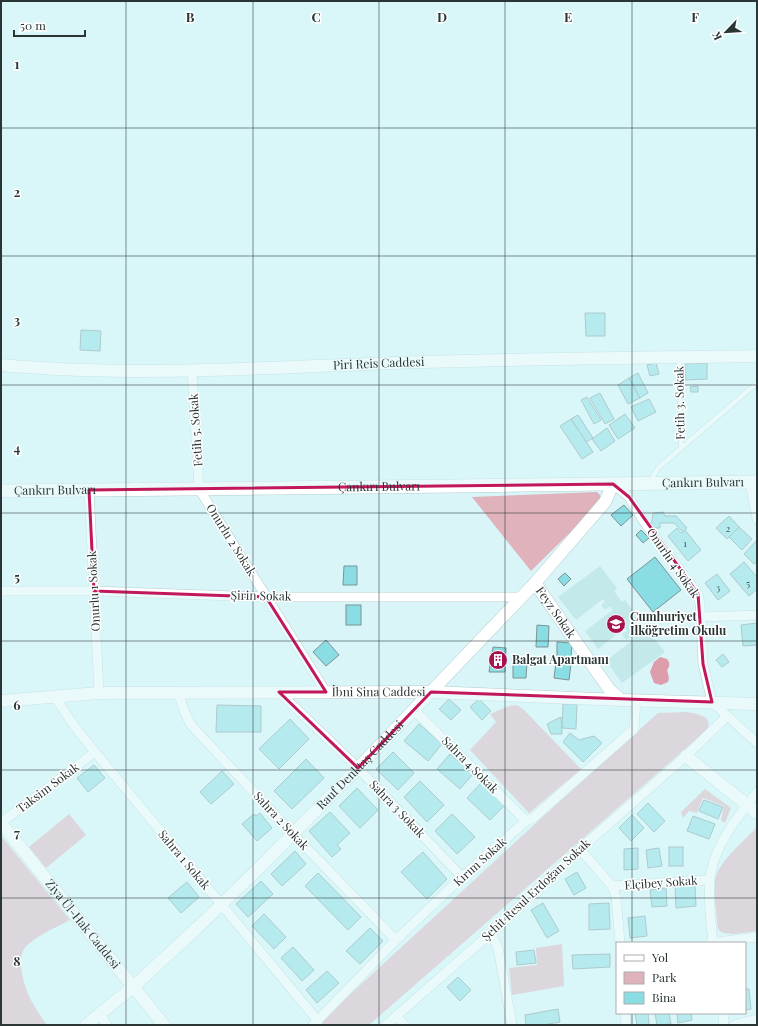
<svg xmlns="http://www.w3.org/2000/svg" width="758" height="1026" font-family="'Playfair Display',serif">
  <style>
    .built { fill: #c4e9eb }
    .green { fill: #e0b2bb }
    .forest { fill: #de9dab }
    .building { fill: #8bdde4; stroke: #7a9496 }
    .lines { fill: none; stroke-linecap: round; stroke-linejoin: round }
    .service-casing { stroke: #b2cdd0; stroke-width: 5.5 }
    .minor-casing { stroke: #b2cdd0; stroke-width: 10 }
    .tertiary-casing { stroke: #b2cdd0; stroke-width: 13 }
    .secondary-casing { stroke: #b2cdd0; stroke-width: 14 }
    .service { stroke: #fff; stroke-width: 4.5 }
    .minor { stroke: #fff; stroke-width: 9 }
    .tertiary { stroke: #fff; stroke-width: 12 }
    .secondary { stroke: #fff; stroke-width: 13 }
    .marked { fill: none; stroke: #c2185b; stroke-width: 3; stroke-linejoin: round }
    .grid { fill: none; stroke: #2a3536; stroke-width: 1; stroke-opacity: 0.55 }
    .labels { text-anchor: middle; stroke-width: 3; stroke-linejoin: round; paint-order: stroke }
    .number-label { font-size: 10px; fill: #425f62 }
    .street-label { font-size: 12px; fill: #2a3536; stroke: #fff }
    .poi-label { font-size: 12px; font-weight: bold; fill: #2a3536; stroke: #fff; text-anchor: start }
    .grid-label { font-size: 13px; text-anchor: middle; font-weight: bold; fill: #2a3536; stroke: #fff; stroke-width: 3; stroke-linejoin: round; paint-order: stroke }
  </style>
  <rect width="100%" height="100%" fill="#d9f5f8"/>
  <!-- built -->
  <path class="built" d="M600,566L617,588L614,591L622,602L625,600L638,617L635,620L644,633L648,630L665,652L622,683L606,661L634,639L632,636L626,640L622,634L627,631L625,628L598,649L585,631L613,610L610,606L605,610L601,605L605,602L603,599L576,620L558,597Z"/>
  <!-- green -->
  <g class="green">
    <path d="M597,492L600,495L602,501L531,571L472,497Z"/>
    <path d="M517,705L523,709L581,769L529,813L470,750L496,722L490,714L509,706Z"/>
    <path d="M687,712C697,714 714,716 707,730L369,1025H317L547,813L658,713Z"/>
    <path d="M705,789L731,808L725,823L721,820L724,806L703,798L697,813L689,811L683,818L681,812Z"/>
    <path d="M69,814L86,835L46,868L29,847Z"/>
    <path d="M757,827V931C747,932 724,938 718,929C717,917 713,891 715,880C719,861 744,841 757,827Z"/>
    <path d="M1,836L70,920C57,927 33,937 24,949C16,961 25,990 32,1002C36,1010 42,1018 47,1025H1Z"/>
    <path d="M562,944L564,986L512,995L509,968L537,965L536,948Z"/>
  </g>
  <!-- forest -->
  <path class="forest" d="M660,657L667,659C670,662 670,667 667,670L669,678L668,682L661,685L654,683L650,672L654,662Z"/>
  <!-- building -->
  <g class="building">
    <path d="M585,313H605V336H586Z"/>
    <path d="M81,330L101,331L100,351L80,350Z"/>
    <path d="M656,363L659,374L650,376L647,365Z"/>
    <path d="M707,363V379L685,380V364Z"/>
    <path d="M638,373L648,393L640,398L629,378Z"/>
    <path d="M629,378L640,398L628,404L618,385Z"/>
    <path d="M698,386V392H691L690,387Z"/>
    <path d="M600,393L614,419L605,424L590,398Z"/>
    <path d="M587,397L601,420L594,424L581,400Z"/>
    <path d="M649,399L656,412L638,421L631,407Z"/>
    <path d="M625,414L635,428L618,439L609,425Z"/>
    <path d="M578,415L593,438L586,442L571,419Z"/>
    <path d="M571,419L593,452L582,459L560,426Z"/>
    <path d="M607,428L615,441L601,451L592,439Z"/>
    <path d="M624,505L633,515L621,526L611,515Z"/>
    <path d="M663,512L665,516H676L687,528L683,532L674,523H660V528H651L653,513Z"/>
    <path d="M729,516L739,527L727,539L716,528Z"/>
    <path d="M739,527L752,539L742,550L729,537Z"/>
    <path d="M677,528L681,533L685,530L701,550L688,561L668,536Z"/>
    <path d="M641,530L649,538L643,543L636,535Z"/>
    <path d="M757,540V562L754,564L744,554Z"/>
    <path d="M655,557L681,590L653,612L627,579Z"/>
    <path d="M744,562L757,577V589L749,596L730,574Z"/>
    <path d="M344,566H357V585H343Z"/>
    <path d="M565,573L571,579L564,586L558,579Z"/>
    <path d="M717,574L730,591L718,600L705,583Z"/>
    <rect x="346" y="605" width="15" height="20"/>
    <path d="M757,623V645L743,646L741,625Z"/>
    <path d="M537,625L549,626L548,647H536Z"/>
    <path d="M326,640L339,655L326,666L313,652Z"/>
    <path d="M557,642L572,643L571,657L557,656Z"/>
    <path d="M493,647L506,648L505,672H489Z"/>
    <path d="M723,654L729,662L722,667L716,660Z"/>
    <path d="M513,662H527L526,678H513Z"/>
    <path d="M556,662L571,664L569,680L554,678Z"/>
    <path d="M449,699L461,710L451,720L439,709Z"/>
    <path d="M479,699L491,711L482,720L470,707Z"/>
    <path d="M563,704H577L576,729L562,728Z"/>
    <path d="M217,705L261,706V732H216Z"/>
    <path d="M561,717L562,734H551L547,724Z"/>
    <path d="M290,719L309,739L279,769L259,749Z"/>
    <path d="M419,724L442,744L428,761L404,741Z"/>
    <path d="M570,733L579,740L594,736L602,743L583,762L563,742Z"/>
    <path d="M393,752L414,773L398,790L376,769Z"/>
    <path d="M450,754L473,774L460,789L437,769Z"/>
    <path d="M306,759L324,778L292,809L274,791Z"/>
    <path d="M94,765L105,778L88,792L77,778Z"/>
    <path d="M222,771L234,784L211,804L200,792Z"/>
    <path d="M420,781L444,805L427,822L404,797Z"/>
    <path d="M482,782L505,805L490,820L467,798Z"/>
    <path d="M357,788L378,810L360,828L339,806Z"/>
    <path d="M704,800L723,807L718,819L699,811Z"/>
    <path d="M648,803L665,821L654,832L637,814Z"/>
    <path d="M330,812L350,833L337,845L341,849L332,857L309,831Z"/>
    <path d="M260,813L272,828L257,841L242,824L254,814L256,816Z"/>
    <path d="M452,814L475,837L457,854L435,831Z"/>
    <path d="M632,815L644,828L631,841L619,828Z"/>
    <path d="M693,816L715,824L709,839L687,831Z"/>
    <rect x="669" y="847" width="14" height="19"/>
    <path d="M638,848V869L624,870V849Z"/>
    <path d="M659,848L662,866L648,868L646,850Z"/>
    <path d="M295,851L306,864L282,886L271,874Z"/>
    <path d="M423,852L447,879L427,899L401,872Z"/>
    <path d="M577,872L586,888L574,895L565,879Z"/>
    <path d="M318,873L361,917L348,930L305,886Z"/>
    <path d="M261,881L273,894L248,917L236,904Z"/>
    <path d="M187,882L199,897L181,913L168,898Z"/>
    <path d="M695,885L696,906L676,908L675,886Z"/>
    <path d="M666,888L667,906L652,907L650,890Z"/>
    <path d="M543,903L559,931L547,938L531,910Z"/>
    <path d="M609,903L610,929L589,930V904Z"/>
    <path d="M264,914L286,937L274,949L252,926Z"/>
    <path d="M645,916L647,936L630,938L628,918Z"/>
    <path d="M370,928L383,941L360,964L346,951Z"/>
    <path d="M293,947L314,970L302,981L281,958Z"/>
    <path d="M534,950L536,963L517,965L516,952Z"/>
    <path d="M610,954V967L573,969L572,955Z"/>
    <path d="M327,971L339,983L317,1003L306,990Z"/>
    <path d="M458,977L471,990L460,1001L447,987Z"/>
    <path d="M745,989H749L751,1009L745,1010Z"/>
    <path d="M558,1009L560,1022L543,1025H526L525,1015Z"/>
    <path d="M635,1013H648L649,1025H637Z"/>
    <path d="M655,1013H669L671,1024L657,1025Z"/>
    <path d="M677,1013H691L692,1020L678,1023Z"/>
  </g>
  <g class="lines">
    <!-- service casing -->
    <g class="service-casing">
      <g id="service">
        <path d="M679,358L681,448"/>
        <path d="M650,482L658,468L757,383"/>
      </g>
    </g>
    <!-- minor casing -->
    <g class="minor-casing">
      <g id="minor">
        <path d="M192,370L199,489L326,692"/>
        <path d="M750,482L757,519"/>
        <path d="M613,484L629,497L644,522L698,594L700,604L703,664L712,702L757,743"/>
        <path d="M89,490L99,693"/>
        <path d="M1,591H94L266,597H521"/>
        <path d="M701,617L757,615"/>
        <path d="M279,692L358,768L462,877"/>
        <path d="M178,693L185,713L191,725L293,834L396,940"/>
        <path d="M54,696L75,727L95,752L318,1021"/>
        <path d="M414,710L526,821"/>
        <path d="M1,823L95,752"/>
        <path d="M580,849L612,886L616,897L620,943"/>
        <path d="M612,886L709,880"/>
        <path d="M491,933L498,948L512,1025"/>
        <path d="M710,943L757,937"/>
        <path d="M713,943C711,923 707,890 711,872C717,842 739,815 757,792"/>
        <path d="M625,1013L626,1025"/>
        <path d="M723,1013L724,1025"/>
        <path d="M100,1014L107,1025"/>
        <path d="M396,1016L404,1025"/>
        <path d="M313,1025L396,940L462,877L526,821L533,818L634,729L636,700"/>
        <path d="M386,1025L491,933L580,849L686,756L727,716"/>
        <path d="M734,1025L757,1019"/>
      </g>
    </g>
    <!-- tertiary casing -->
    <g class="tertiary-casing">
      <g id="tertiary">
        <path id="s1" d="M1,365C131,377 262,368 392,363C514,359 635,358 757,356"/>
        <path id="s2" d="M535,583L609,689L621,700"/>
        <path id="s3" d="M1,701L99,693L431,692L621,700L757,704"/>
        <path d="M686,756L757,813"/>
        <path id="s4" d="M1,823L164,1025"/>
        <path id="s5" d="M86,1025L133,987L197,928L256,871L358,768L535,583L605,502L613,484"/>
      </g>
    </g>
    <!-- secondary casing -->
    <g class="secondary-casing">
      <g id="secondary">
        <path id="s6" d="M1,491L456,486L757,482"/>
      </g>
    </g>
    <!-- service -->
    <use href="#service" class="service"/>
    <!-- minor -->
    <use href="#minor" class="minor"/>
    <!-- tertiary -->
    <use href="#tertiary" class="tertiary"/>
    <!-- secondary -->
    <use href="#secondary" class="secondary"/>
  </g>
  <!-- marked area -->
  <path d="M0 0H758V1026H0ZM613,484L629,497L698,594L703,664L712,702L431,692L358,768L279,692H326L266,597L94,591L89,490Z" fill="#d9f5f8" fill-opacity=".55" fill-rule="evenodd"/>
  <path class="marked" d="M613,484L629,497L698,594L703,664L712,702L431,692L358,768L279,692H326L266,597L94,591L89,490Z"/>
  <!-- grid -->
  <path class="grid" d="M126,1V1025M253,1V1025M379,1V1025M505,1V1025M632,1V943M1,128H757M1,256H757M1,385H757M1,513H757M1,641H757M1,770H757M1,898H757M632,1013V1025"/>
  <!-- icons -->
  <defs>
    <g id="school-disc" transform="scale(1)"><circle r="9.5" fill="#a6124e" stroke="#fff"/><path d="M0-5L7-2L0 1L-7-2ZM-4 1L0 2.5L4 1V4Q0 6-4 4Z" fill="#fff"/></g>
    <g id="building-disc" transform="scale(1)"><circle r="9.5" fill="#a6124e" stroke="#fff"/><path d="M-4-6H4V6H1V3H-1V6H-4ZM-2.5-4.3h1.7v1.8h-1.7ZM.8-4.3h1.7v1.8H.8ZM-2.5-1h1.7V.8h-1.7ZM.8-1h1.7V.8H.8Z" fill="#fff"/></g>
  </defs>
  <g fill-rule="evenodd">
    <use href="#school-disc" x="616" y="624"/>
    <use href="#building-disc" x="498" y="660"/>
  </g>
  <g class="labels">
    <!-- number labels -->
    <g class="number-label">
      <text x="728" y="532">2</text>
      <text x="685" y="547">1</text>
      <text x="748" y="587">5</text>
      <text x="718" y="591">3</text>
    </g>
    <!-- street labels -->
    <g class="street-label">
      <text dy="4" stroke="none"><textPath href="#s1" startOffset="378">Piri Reis Caddesi</textPath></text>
      <text transform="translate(680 403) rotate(-91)" y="4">Fetih 3. Sokak</text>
      <text transform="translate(196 430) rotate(-94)" y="4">Fetih 5. Sokak</text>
      <text dy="4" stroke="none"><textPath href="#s6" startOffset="702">Çankırı Bulvarı</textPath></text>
      <text dy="4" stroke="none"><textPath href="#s6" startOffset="378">Çankırı Bulvarı</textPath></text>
      <text dy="4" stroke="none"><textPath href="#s6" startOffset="54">Çankırı Bulvarı</textPath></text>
      <text transform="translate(231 540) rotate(58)" y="4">Onurlu 2 Sokak</text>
      <text transform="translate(673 563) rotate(55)" y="4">Onurlu 4 Sokak</text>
      <text transform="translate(94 591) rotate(-93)" y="4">Onurlu 1 Sokak</text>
      <text transform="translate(261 596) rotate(1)" y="4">Şirin Sokak</text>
      <text dy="4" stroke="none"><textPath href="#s2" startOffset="36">Feyz Sokak</textPath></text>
      <text dy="4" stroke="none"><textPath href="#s3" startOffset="378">İbni Sina Caddesi</textPath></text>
      <text dy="4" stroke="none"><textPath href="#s5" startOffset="378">Rauf Denktaş Caddesi</textPath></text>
      <text transform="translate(470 765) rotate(45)" y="4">Sahra 4 Sokak</text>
      <text transform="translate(48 788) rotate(-37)" y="4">Taksim Sokak</text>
      <text transform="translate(397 809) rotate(46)" y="4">Sahra 3 Sokak</text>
      <text transform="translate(281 821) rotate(47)" y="4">Sahra 2 Sokak</text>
      <text transform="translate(184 860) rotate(50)" y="4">Sahra 1 Sokak</text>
      <text transform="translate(480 862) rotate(-42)" y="4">Kırım Sokak</text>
      <text transform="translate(661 883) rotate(-4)" y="4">Elçibey Sokak</text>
      <text transform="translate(536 890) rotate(-43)" y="4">Şehit Resul Erdoğan Sokak</text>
      <text dy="4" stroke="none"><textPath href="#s4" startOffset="130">Ziya Ül-Hak Caddesi</textPath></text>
    </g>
    <!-- poi labels -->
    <g class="poi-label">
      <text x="630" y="621">Cumhuriyet<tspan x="630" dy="14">İlköğretim Okulu</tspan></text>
      <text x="512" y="664">Balgat Apartmanı</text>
    </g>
  </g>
  <g class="grid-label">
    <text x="190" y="22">B</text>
    <text x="316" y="22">C</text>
    <text x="442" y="22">D</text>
    <text x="568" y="22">E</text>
    <text x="695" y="22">F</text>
    <text x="17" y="69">1</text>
    <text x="17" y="197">2</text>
    <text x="17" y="325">3</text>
    <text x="17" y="453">4</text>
    <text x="17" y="582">5</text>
    <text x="17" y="710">6</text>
    <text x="17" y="838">7</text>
    <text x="17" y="966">8</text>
  </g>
  <!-- border -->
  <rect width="758" height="1026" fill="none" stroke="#2a3536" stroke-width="4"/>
  <!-- legend -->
  <rect x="616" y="942" width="130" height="72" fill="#ffffff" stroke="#aaaeaf"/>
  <rect x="624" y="955" width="20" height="6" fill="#ffffff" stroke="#aaaeaf"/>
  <text x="652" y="962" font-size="12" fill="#2a3536">Yol</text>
  <rect x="624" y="972" width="20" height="12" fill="#e0b2bb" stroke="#aaaeaf"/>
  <text x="652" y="982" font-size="12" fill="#2a3536">Park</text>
  <rect x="624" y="992" width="20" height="12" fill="#8bdde4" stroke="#aaaeaf"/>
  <text x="652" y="1002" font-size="12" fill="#2a3536">Bina</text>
  <!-- north arrow -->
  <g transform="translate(726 32) rotate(245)" stroke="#ffffff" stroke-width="3" paint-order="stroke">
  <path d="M0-3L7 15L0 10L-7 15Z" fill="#2a3536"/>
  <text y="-6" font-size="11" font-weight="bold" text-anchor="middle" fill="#2a3536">K</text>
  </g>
  <!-- scale -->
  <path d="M14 30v6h71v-6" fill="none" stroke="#2a3536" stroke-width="2"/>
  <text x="20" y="30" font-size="12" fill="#2a3536" stroke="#ffffff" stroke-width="3" paint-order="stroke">50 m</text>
</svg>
